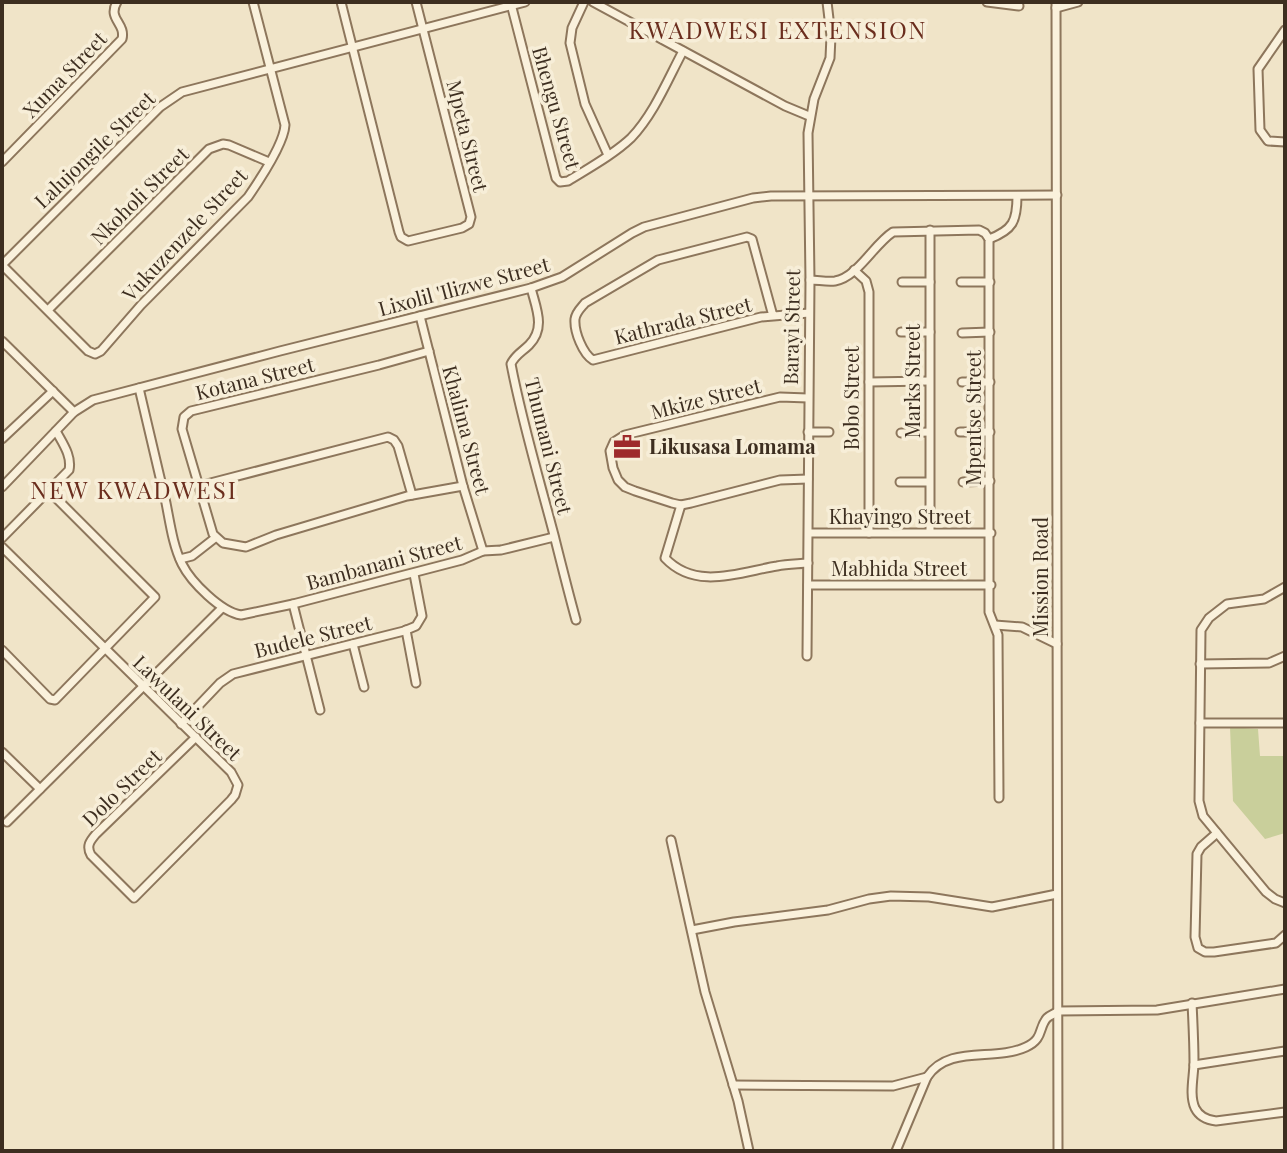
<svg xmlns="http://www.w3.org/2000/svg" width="1287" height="1153" font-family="'Playfair Display',serif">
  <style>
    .grass { fill: #c9cf9b }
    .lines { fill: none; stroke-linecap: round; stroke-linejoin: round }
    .minor-casing { stroke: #8d765c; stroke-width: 11 }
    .minor { stroke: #faf1dc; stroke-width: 7 }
    .labels { text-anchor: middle; stroke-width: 7; stroke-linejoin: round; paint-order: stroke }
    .street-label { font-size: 20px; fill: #3d2e20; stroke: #f7eed8 }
    .poi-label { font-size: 20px; font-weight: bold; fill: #3d2e20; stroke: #f7eed8; text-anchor: start }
    .quarter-label { font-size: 24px; letter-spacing: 2px; fill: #6b2e1e; stroke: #f7eed8 }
  </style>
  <rect width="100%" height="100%" fill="#f0e4c8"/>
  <!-- grass -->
  <path class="grass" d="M1230,727L1258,729L1260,756H1285V833L1265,839L1233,801Z"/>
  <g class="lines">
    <!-- minor casing -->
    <g class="minor-casing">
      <g id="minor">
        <path d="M341,2L399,232L401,237L408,241L462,228L469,224L471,217L416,2"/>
        <path d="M584,2L572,28L570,43L585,104L608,155"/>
        <path d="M593,2L785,106L809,116"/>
        <path d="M987,2L1019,6"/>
        <path d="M1056,2L1058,1151"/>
        <path d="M511,4L556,178L560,182L568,181C589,168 613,155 631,138C654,114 668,79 683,51"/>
        <path d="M1056,8L1078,2"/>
        <path d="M1285,30L1258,69L1260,130L1268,141L1285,142"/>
        <path d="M2,162L122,39C126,23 107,19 117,2"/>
        <path d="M989,239C1013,230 1017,221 1017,196"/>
        <path d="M2,265L160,107L182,92L525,2"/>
        <path d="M2,265L88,351L95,354L101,351L141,305L248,197C259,181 284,144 285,125L253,2"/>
        <path d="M854,270L866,281L869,292V533"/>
        <path d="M810,280C818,280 827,282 835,281C858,277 874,244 893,232L979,230L985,233L989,239V612L998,635L999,798"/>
        <path d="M902,282H930"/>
        <path d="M961,282H990"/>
        <path d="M531,288C536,308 546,328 529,345C522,352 515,355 511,364C522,422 539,478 554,535C561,563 568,591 576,620"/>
        <path d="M48,310L209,149L223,144L229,145L269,162"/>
        <path d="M420,316L463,486L483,551"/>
        <path d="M773,316L752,239L747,237L658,260L585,303C581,308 576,312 575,319C574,332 583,354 593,360L761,317L809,313"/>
        <path d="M901,332H930"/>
        <path d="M962,333L990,332"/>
        <path d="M2,341L74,412"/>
        <path d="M429,351L379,365L191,411L184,417L182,429L213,534L223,543L246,547L276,535L407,496L463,486"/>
        <path d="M869,382L929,381"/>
        <path d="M962,382H990"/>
        <path d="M139,388C148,426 157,465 166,503C170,523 173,546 182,564C191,582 221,612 241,615L293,604L462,560L483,551L501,550L554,537"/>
        <path d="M808,398L780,397L625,435L614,442L610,451L613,468L618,480L625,487L635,491L672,503L681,505L691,503L780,480L808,479"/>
        <path d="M808,432H829"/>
        <path d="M960,432H990"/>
        <path d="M901,433L929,432"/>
        <path d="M2,439L53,391"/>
        <path d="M900,482H929"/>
        <path d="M963,482L990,481"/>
        <path d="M199,486L388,437L394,440L398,446L412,495"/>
        <path d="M2,487L74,412L93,400L280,351L531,288L562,277L632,233L644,227L753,198L771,196L1057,195"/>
        <path d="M681,505L665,558C696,591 740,572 777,566C787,564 798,564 808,563"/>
        <path d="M930,532V230"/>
        <path d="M809,533H991"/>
        <path d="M2,538L69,470C72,456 63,444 56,431"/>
        <path d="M2,547L231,772L238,785L235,795L231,800L134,898L91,855C86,846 90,841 96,834L196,737"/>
        <path d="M180,559L192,556L215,538"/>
        <path d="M808,585H991"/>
        <path d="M1285,587L1264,599L1227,604L1209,618L1201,630L1199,801L1203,816L1266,892L1275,899L1285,903"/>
        <path d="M293,604L320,710"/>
        <path d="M995,625L1022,627L1057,644"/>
        <path d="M406,630L416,683"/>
        <path d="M353,644L364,687"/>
        <path d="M2,650L50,699L55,700L155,597L49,491"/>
        <path d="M807,656L810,280L808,133L814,99L830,58L831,36L827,2"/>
        <path d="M1200,664L1269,663L1285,656"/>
        <path d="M1200,723H1285"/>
        <path d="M181,724L220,683L233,674L404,631L416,626L422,616L414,574"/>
        <path d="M2,752L40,789"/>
        <path d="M7,822L222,608"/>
        <path d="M1217,833L1201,847L1197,854L1195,937L1198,948L1205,952H1214L1276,943L1285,935"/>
        <path d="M671,840L705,992L738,1101L749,1151"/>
        <path d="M692,930L734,922L828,910L869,899L891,896L929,897L992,907L1057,894"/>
        <path d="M1192,1003C1193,1023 1194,1043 1194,1062C1194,1076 1189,1095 1195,1108C1199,1116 1207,1120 1216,1121L1285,1112"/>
        <path d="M1194,1065L1285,1051"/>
        <path d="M733,1085L893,1086L927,1077"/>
        <path d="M896,1151L927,1077C949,1044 994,1062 1026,1047C1044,1039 1038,1028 1047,1018C1050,1015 1055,1014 1058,1011L1157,1010L1285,989"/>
      </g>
    </g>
    <!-- minor -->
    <use href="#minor" class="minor"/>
  </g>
  <!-- icons -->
  <defs>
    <g id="office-bare" transform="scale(2.16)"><path d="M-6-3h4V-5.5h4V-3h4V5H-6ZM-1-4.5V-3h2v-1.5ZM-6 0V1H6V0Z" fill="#9e2a2b" stroke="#f7eed8" stroke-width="2.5" paint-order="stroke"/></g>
  </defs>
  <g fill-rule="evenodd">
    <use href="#office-bare" x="627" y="447"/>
  </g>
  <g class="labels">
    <!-- street labels -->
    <g class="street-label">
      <text transform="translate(65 75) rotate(-46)" y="7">Xuma Street</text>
      <text transform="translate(556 108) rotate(74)" y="7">Bhengu Street</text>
      <text transform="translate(467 136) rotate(76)" y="7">Mpeta Street</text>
      <text transform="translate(95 150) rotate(-44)" y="7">Lalujongile Street</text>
      <text transform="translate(140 196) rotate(-45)" y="7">Nkoholi Street</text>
      <text transform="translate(185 235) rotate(-47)" y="7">Vukuzenzele Street</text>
      <text transform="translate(464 287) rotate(-15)" y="7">Lixolil 'Ilizwe Street</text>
      <text transform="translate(683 321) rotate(-14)" y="7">Kathrada Street</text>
      <text transform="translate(792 327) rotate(-89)" y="7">Barayi Street</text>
      <text transform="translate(255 379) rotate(-14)" y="7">Kotana Street</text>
      <text transform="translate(913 381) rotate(-90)" y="7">Marks Street</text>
      <text transform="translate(852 398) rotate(-90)" y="7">Bobo Street</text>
      <text transform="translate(706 399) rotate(-14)" y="7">Mkize Street</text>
      <text transform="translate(974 418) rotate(-90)" y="7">Mpentse Street</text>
      <text transform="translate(466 430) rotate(75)" y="7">Khalima Street</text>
      <text transform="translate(548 446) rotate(76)" y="7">Thumani Street</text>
      <text x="900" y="524">Khayingo Street</text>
      <text transform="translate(384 563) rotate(-15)" y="7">Bambanani Street</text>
      <text x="899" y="576">Mabhida Street</text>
      <text transform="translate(1041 577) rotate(-90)" y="7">Mission Road</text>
      <text transform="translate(313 637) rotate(-14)" y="7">Budele Street</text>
      <text transform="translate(187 708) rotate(44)" y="7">Lawulani Street</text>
      <text transform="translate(122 788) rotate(-44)" y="7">Dolo Street</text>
    </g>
    <!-- poi labels -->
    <g class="poi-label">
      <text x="649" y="454">Likusasa Lomama</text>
    </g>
    <!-- quarter labels -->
    <g class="quarter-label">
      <text x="778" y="39">KWADWESI EXTENSION</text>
      <text x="134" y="499">NEW KWADWESI</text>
    </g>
  </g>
  <!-- border -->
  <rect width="1287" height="1153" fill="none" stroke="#3d2e20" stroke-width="8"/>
</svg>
